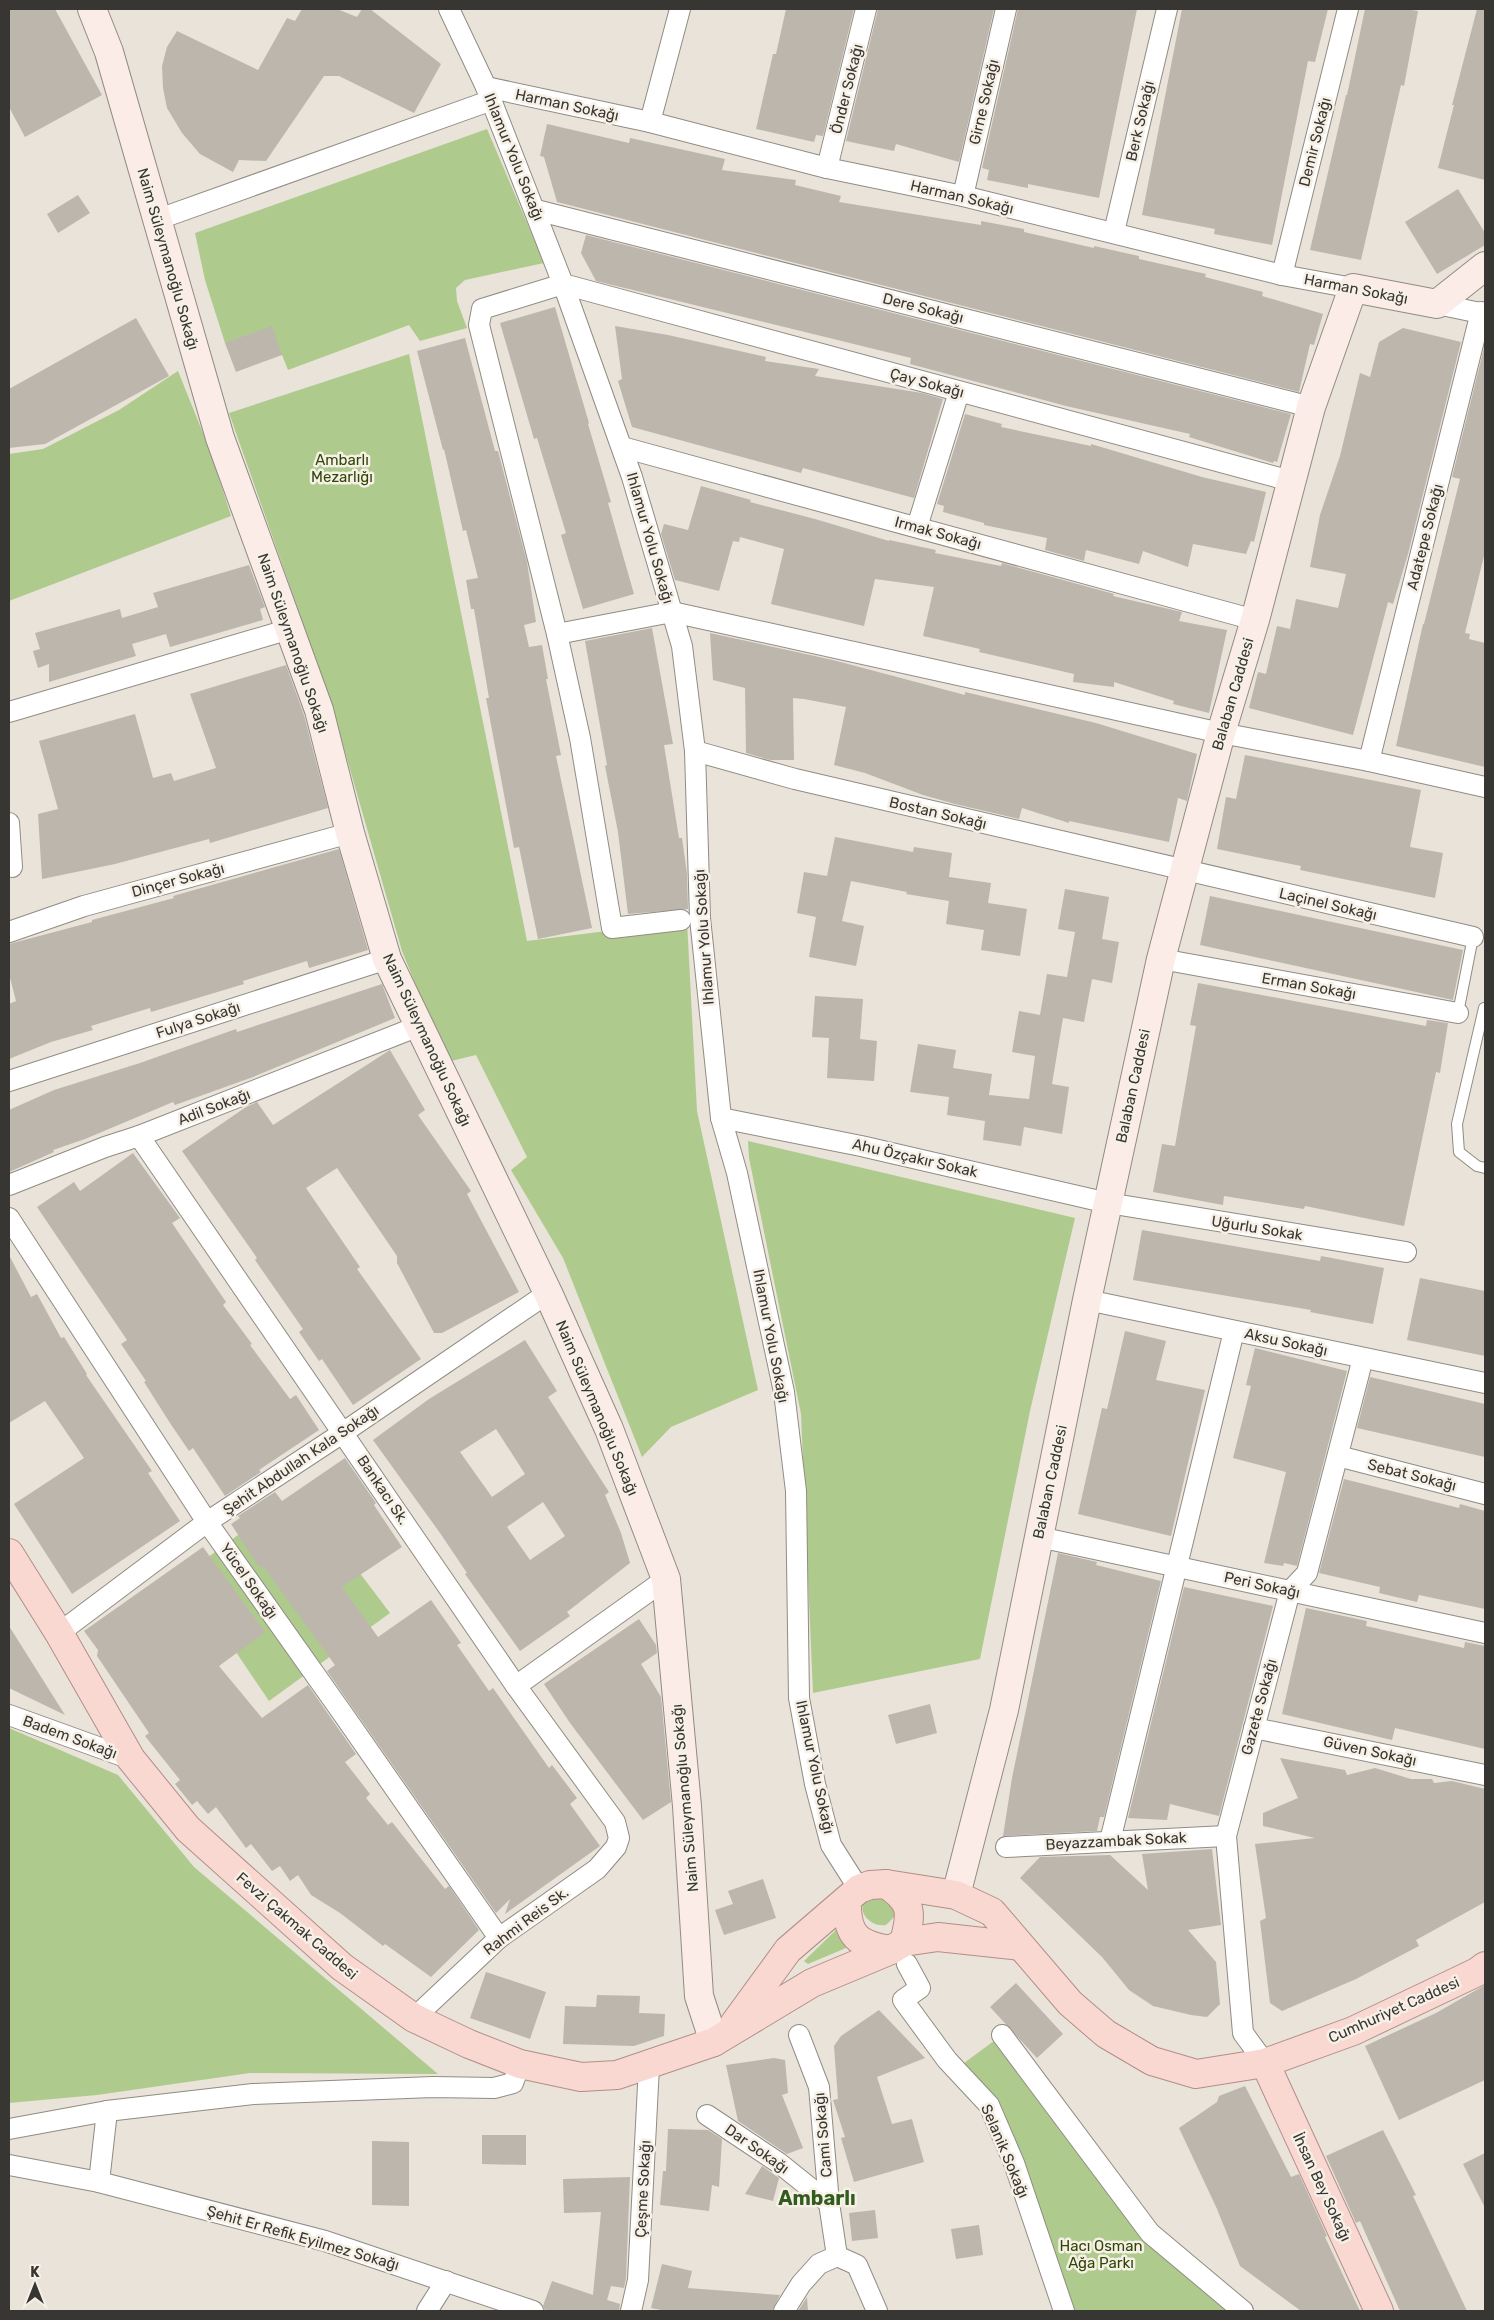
<svg xmlns="http://www.w3.org/2000/svg" width="1494" height="2320" font-family="Rubik,sans-serif">
  <style>
    .green { fill: #aecb8d }
    .building { fill: #bcb6ad; fill-rule: evenodd }
    .lines { fill: none; stroke-linecap: round; stroke-linejoin: round }
    .lane-casing { stroke: #918c83; stroke-width: 12 }
    .street-casing { stroke: #918c83; stroke-width: 22 }
    .secondary-casing { stroke: #918c83; stroke-width: 30 }
    .primary-casing { stroke: #b38e86; stroke-width: 30 }
    .lane { stroke: #fff; stroke-width: 10 }
    .street { stroke: #fff; stroke-width: 20 }
    .secondary { stroke: #fcece8; stroke-width: 28 }
    .primary { stroke: #f9d8d1; stroke-width: 28 }
    .labels { text-anchor: middle; stroke-width: 5; stroke-linejoin: round; paint-order: stroke }
    .street-label { font-size: 15px; fill: #383632; stroke: #f6f0e6 }
    .park-label { font-size: 15px; fill: #2e4606; stroke: #f6f0e6 }
    .district-label { font-size: 20px; font-weight: bold; fill: #325b1f; stroke: #f6f0e6 }
  </style>
  <rect width="100%" height="100%" fill="#e9e3d9"/>
  <!-- green -->
  <g class="green">
    <path d="M487,129L544,263L465,280L456,288L457,301L467,328L420,341L409,325L288,370L282,355L225,343L205,280L195,233Z"/>
    <path d="M409,354L527,941L687,921L697,1111L758,1390L671,1427L642,1457L563,1258L511,1170L527,1157L476,1055L447,1062L402,951L331,703L229,413Z"/>
    <path d="M178,371L211,453L231,516L9,601V454L43,449L119,410Z"/>
    <path d="M748,1141L1075,1218L1030,1411L980,1659L813,1693L801,1414L749,1158Z"/>
    <path d="M238,1535H331L390,1613L269,1701L184,1575Z"/>
    <path d="M9,1728L118,1775L194,1867L438,2074L250,2073L97,2095L9,2103Z"/>
    <path d="M884,1893L897,1914L886,1925C869,1928 854,1908 868,1898C872,1895 879,1894 884,1893Z"/>
    <path d="M837,1929L846,1948L808,1964L804,1961Z"/>
    <path d="M1002,2035L1150,2233L1243,2311H1065L1014,2163L956,2069Z"/>
  </g>
  <!-- building -->
  <g class="building">
    <path d="M9,9H55L102,95L25,137L9,107Z"/>
    <path d="M302,9H337L357,17L362,9H370L441,64L414,113L339,76H324L266,161L239,160L233,172L200,154L182,133L167,108L163,88L162,66L167,47L177,31L258,70L287,18L295,21Z"/>
    <path d="M786,9H854L823,136L816,135L814,142L756,129L773,54H776Z"/>
    <path d="M878,9H994L959,162L896,144L894,151L846,141Z"/>
    <path d="M1018,9H1137L1099,198L1028,184V188L987,180L989,170L982,168Z"/>
    <path d="M1182,9H1328L1315,62L1308,61L1272,245L1214,234L1215,229L1142,215Z"/>
    <path d="M1365,9H1405L1418,11L1404,86L1401,85L1361,260L1310,250L1346,95H1347Z"/>
    <path d="M1477,9H1485V180L1438,168L1454,105H1452Z"/>
    <path d="M547,124L629,143L630,138L725,159L722,170L796,180L795,185L841,196L839,202L981,225V221L1024,229V232L1094,248V246L1139,256V259L1206,274L1205,277L1263,292L1262,296L1323,314L1314,345L1310,344L1299,392L557,202L544,157L540,156Z"/>
    <path d="M1458,189L1485,233V245L1437,274L1405,222Z"/>
    <path d="M78,195L90,213L58,233L47,214Z"/>
    <path d="M586,235L1291,414L1277,462L1274,461L1273,463L1189,437L1190,434L1066,406L910,364L911,358L596,281L581,253Z"/>
    <path d="M555,307L589,423L588,424L611,502L608,503L634,594L583,609L561,535L566,533L537,438L534,439L500,323Z"/>
    <path d="M136,318L169,376L45,444L9,448V389Z"/>
    <path d="M272,326L282,355L236,372L225,343Z"/>
    <path d="M615,326L668,335L766,357L765,361L819,369L815,376L922,393L943,399L914,498L803,468L801,473L632,427L618,381L622,379Z"/>
    <path d="M1403,328L1461,342L1408,554L1393,604L1388,602L1353,735L1249,708L1258,672L1266,674L1277,626L1290,629L1296,599L1338,608L1346,574L1310,567L1320,515L1340,456L1360,373L1370,377L1379,342Z"/>
    <path d="M465,338L495,451H498L527,562L536,622L524,625L529,647L542,645L548,679H546L561,755L556,756L592,928L538,939L519,847L514,848L486,698H489L474,609H471L466,580L478,578L466,530L463,531L444,449L443,450L417,351Z"/>
    <path d="M1484,348L1485,552L1465,633L1470,634L1469,639L1485,643V767L1396,746L1423,624H1424L1460,479L1452,477Z"/>
    <path d="M965,414L1002,424L1001,427L1091,446V444L1202,477L1266,492L1254,542L1251,541L1246,554L1193,544L1188,567L1143,551L1139,564L1086,550L1084,561L1045,550L1047,538L984,525V523L943,512L944,506L937,504Z"/>
    <path d="M701,486L751,500L750,502L815,519L889,541V540L936,550L935,553L1001,566L1002,563L1114,594L1113,596L1182,612L1179,621L1227,630L1209,713L1173,704L1174,701L1114,682V687L1073,682L1074,674L979,652L980,649L923,636L934,587L875,579L864,626L771,604L784,549L740,537L739,542L733,541L719,591L675,580L661,534L664,524L688,530Z"/>
    <path d="M249,565L265,607L260,609L263,620L170,647L166,634L132,644L136,656L49,682V664L38,668L33,651L40,649L35,633L120,609L122,618L158,607L153,593Z"/>
    <path d="M652,628L673,744L664,745L679,838H682L687,874L688,909L628,914L618,832L605,766L607,765L585,641Z"/>
    <path d="M710,633L833,660L965,695V692L1096,723L1197,754L1187,801L1178,798L1169,842L1069,821V823L1022,808L1019,819L955,804L923,795L865,773L834,765L846,707L804,699L793,698L794,760H770L746,753L745,688L713,680Z"/>
    <path d="M286,665L304,715L328,808L210,843L209,839L115,864L42,879L38,814L58,809L39,741L135,714L153,778L171,773L174,781L216,768L190,694Z"/>
    <path d="M1245,755L1421,790L1410,847L1443,853L1435,898L1300,870L1301,866L1217,849L1226,797L1236,799Z"/>
    <path d="M835,837L913,852L914,847L952,853L949,877L991,883L988,903L1027,909L1020,956L981,950L984,930L946,924L949,901L906,894L907,892L851,881L842,921L864,926L856,966L809,957L816,917L797,913L804,872L827,876Z"/>
    <path d="M339,849L368,950L309,968L307,961L243,981L244,984L151,1012L150,1008L91,1026L93,1030L51,1042L9,1059V1004L16,1001L9,974V944L92,922V920L174,898L173,896Z"/>
    <path d="M1065,889L1109,897L1102,939L1119,942L1112,983L1092,979L1084,1022L1063,1018L1052,1084L1069,1087L1062,1134L1024,1127L1021,1146L983,1140L985,1121L947,1115L949,1097L910,1092L918,1044L956,1050L953,1068L992,1074L989,1095L1029,1099L1035,1056L1012,1052L1019,1011L1040,1015L1047,974L1067,977L1075,932L1058,929Z"/>
    <path d="M1210,896L1463,950L1453,1000L1200,945Z"/>
    <path d="M1198,983L1426,1026L1427,1020L1448,1023L1440,1073L1436,1072L1404,1226L1305,1206L1304,1209L1224,1196L1223,1205L1153,1192L1162,1144L1175,1146L1196,1026L1190,1025Z"/>
    <path d="M382,984L395,1018L253,1077L175,1105L173,1102L85,1139L53,1150L54,1152L9,1172V1110L54,1090L140,1063L236,1029L237,1032Z"/>
    <path d="M815,996L863,999L860,1039L877,1041L874,1081L827,1078L829,1038L812,1037Z"/>
    <path d="M390,1050L425,1110L418,1115L471,1191L467,1194L519,1292L442,1333H434L397,1263V1256L337,1168L306,1188L360,1267L357,1269L421,1359L353,1405L322,1359L319,1361L299,1332L303,1329L255,1260L257,1258L182,1151L246,1107L257,1102L273,1125Z"/>
    <path d="M133,1153L180,1218L172,1223L226,1302L223,1305L252,1344L250,1345L290,1399L296,1395L319,1430L259,1470L261,1472L225,1496L193,1448L189,1451L170,1423L144,1382L146,1381L121,1344L127,1340L37,1207L74,1182L80,1191Z"/>
    <path d="M1142,1230L1320,1261L1321,1256L1384,1268L1373,1324L1310,1312L1311,1310L1133,1280Z"/>
    <path d="M9,1255L31,1297L37,1294L61,1338L64,1337L87,1374L86,1375L152,1471L148,1473L180,1521L72,1594L14,1504L84,1458L45,1401L9,1423Z"/>
    <path d="M1420,1278L1485,1291V1356L1407,1340Z"/>
    <path d="M1125,1331L1166,1341L1156,1380L1205,1390L1171,1536L1078,1514L1102,1408L1107,1409Z"/>
    <path d="M525,1340L557,1391L548,1397L609,1492L605,1495L621,1533L630,1563L567,1612L570,1616L520,1651L465,1574L467,1573L440,1533L373,1440L429,1399ZM496,1429L525,1474L492,1497L460,1452ZM543,1502L565,1536L530,1560L507,1527Z"/>
    <path d="M1255,1348L1347,1371L1297,1566L1284,1563L1283,1566L1264,1563L1286,1472L1233,1458L1251,1386L1246,1385Z"/>
    <path d="M1370,1377L1485,1404V1457L1357,1428Z"/>
    <path d="M345,1458L376,1503L374,1505L402,1547L342,1587L378,1637L431,1600L461,1643L457,1645L489,1691L493,1688L549,1768L552,1765L577,1798L570,1804L600,1846L505,1914L510,1899L496,1913L327,1671L335,1665L263,1566L260,1568L231,1524L240,1518L238,1516L275,1492L282,1501Z"/>
    <path d="M1344,1479L1459,1508L1460,1504L1485,1511V1609L1419,1595L1417,1602L1379,1593L1380,1587L1319,1573Z"/>
    <path d="M203,1547L265,1632L219,1666L262,1718L308,1685L356,1754L345,1762L370,1794L366,1798L388,1825L392,1822L445,1889L449,1886L479,1930L431,1977L385,1944L383,1946L340,1913L311,1895L298,1875L290,1881L280,1866L272,1871L251,1844L246,1848L216,1807L208,1814L197,1801L192,1805L175,1784L180,1780L145,1736L149,1733L97,1656L98,1650L84,1631Z"/>
    <path d="M1058,1553L1097,1562L1096,1565L1161,1581L1104,1817H1100L1097,1831L1003,1836L1012,1778Z"/>
    <path d="M1184,1587L1273,1606L1219,1816L1170,1804L1167,1820L1128,1818Z"/>
    <path d="M1306,1608L1367,1621L1366,1626L1464,1648L1465,1642L1485,1646V1749L1395,1728L1392,1740L1282,1714Z"/>
    <path d="M639,1619L656,1645L657,1653L641,1664L661,1697L671,1802L643,1820L570,1723L544,1684Z"/>
    <path d="M9,1626L65,1715L9,1688Z"/>
    <path d="M930,1704L937,1733L896,1744L888,1715Z"/>
    <path d="M1280,1758L1345,1770L1347,1775L1375,1768L1411,1779H1432L1434,1783L1452,1781L1485,1789V1902L1416,1940L1419,1946L1356,1979L1282,2011L1270,2003L1260,1921L1266,1918L1255,1844L1315,1838L1263,1826V1813L1298,1798Z"/>
    <path d="M1212,1849L1221,1925L1188,1930L1216,1962L1220,2004L1207,2017L1191,2015L1153,2006L1129,1990L1102,1957L1020,1878L1040,1857L1110,1855L1148,1890L1142,1854Z"/>
    <path d="M763,1879L776,1918L724,1935L715,1910L733,1904L728,1891Z"/>
    <path d="M486,1972L546,1992L530,2039L470,2018Z"/>
    <path d="M1016,1983L1063,2034L1037,2058L990,2007Z"/>
    <path d="M1485,1985V2080L1399,2120L1365,2046L1436,2013Z"/>
    <path d="M597,1995L640,1996L639,2013L665,2014L664,2036L634,2046L563,2044L565,2006L596,2007Z"/>
    <path d="M879,2010L925,2058L877,2077L892,2124L912,2119L924,2162L854,2182L841,2138L845,2137L833,2100L838,2099L834,2046L841,2036Z"/>
    <path d="M774,2058L785,2060L788,2093L782,2095L803,2148L787,2154L738,2121L726,2065Z"/>
    <path d="M1245,2086L1291,2177L1299,2174L1327,2236L1325,2237L1360,2311H1301L1240,2266L1217,2209L1179,2128L1217,2102L1219,2096Z"/>
    <path d="M668,2129L708,2130L722,2139L719,2187L712,2185L709,2211L660,2205L663,2171H666Z"/>
    <path d="M1383,2130L1416,2195L1413,2196L1467,2311H1400L1360,2221L1356,2223L1326,2156Z"/>
    <path d="M482,2135H526V2165L482,2164Z"/>
    <path d="M372,2141L409,2142V2206L372,2205Z"/>
    <path d="M1485,2153V2208L1463,2164Z"/>
    <path d="M762,2166L779,2178L773,2201L745,2194Z"/>
    <path d="M630,2177L626,2278L624,2288L611,2286L607,2300L620,2304L619,2311H545L543,2306L552,2281L593,2295L601,2212L564,2213L563,2179Z"/>
    <path d="M875,2210L878,2238L852,2241L849,2213Z"/>
    <path d="M979,2225L983,2255L956,2259L951,2229Z"/>
    <path d="M662,2264L692,2271L688,2288L780,2295L772,2311H666L651,2308Z"/>
    <path d="M807,2297L808,2311H798Z"/>
  </g>
  <g class="lines">
    <!-- lane casing -->
    <g class="lane-casing">
      <g id="lane">
        <path d="M1484,1008L1457,1124L1459,1152L1477,1166L1485,1168"/>
        <path d="M1458,1013L1473,937"/>
      </g>
    </g>
    <!-- street casing -->
    <g class="street-casing">
      <g id="street">
        <path d="M449,9L486,87L563,284L632,477L682,646L695,751L700,918L721,1118L737,1173L784,1392L796,1491L799,1698L815,1784L831,1845L859,1889"/>
        <path d="M486,87L650,122L827,168L963,196L1282,275L1353,288"/>
        <path d="M650,122L680,9"/>
        <path d="M827,168L866,9"/>
        <path d="M963,196L1006,9"/>
        <path d="M536,210L1311,407"/>
        <path d="M156,220L492,100"/>
        <path d="M1114,232L1167,9"/>
        <path d="M1282,275L1348,9"/>
        <path d="M1437,304L1485,314"/>
        <path d="M622,447L1255,620"/>
        <path d="M917,527L959,392"/>
        <path d="M557,634L672,612L1221,733L1369,761L1485,787"/>
        <path d="M9,712L290,629"/>
        <path d="M695,751L795,779L1473,937"/>
        <path d="M1369,761L1481,312"/>
        <path d="M9,823L12,867"/>
        <path d="M681,920L612,928L580,738L557,634L479,325L482,309L563,284L1291,481"/>
        <path d="M9,932L84,906L350,833"/>
        <path d="M1161,959L1458,1013"/>
        <path d="M9,1081L387,959"/>
        <path d="M721,1118L861,1146L1108,1203L1406,1252"/>
        <path d="M139,1136L516,1686L615,1822L619,1838L616,1847L597,1869L499,1938L414,2018"/>
        <path d="M9,1185L105,1147L139,1136L419,1026"/>
        <path d="M9,1218L207,1522L343,1714L499,1938"/>
        <path d="M1087,1300L1485,1383"/>
        <path d="M1338,1456L1485,1494"/>
        <path d="M1039,1537L1485,1633"/>
        <path d="M59,1633L207,1522L344,1432L548,1293"/>
        <path d="M516,1686L666,1579"/>
        <path d="M9,1715L131,1759"/>
        <path d="M1254,1728L1485,1775"/>
        <path d="M1110,1841L1234,1331"/>
        <path d="M1006,1847L1226,1836"/>
        <path d="M907,1964L920,1988L903,2000L947,2060L989,2105L1014,2163L1064,2311"/>
        <path d="M799,2035L819,2087L829,2203L837,2256"/>
        <path d="M1002,2035L1150,2233L1243,2311"/>
        <path d="M1265,2063L1243,2033L1226,1836L1290,1591L1307,1573L1363,1358"/>
        <path d="M707,2115L779,2163L829,2203"/>
        <path d="M9,2129L107,2111L253,2094L433,2087L494,2088L513,2083L520,2064"/>
        <path d="M9,2165L99,2182L325,2241L533,2311"/>
        <path d="M99,2182L107,2111"/>
        <path d="M837,2256L857,2265L877,2311"/>
        <path d="M427,2311L446,2281"/>
        <path d="M631,2311L638,2280L649,2066"/>
        <path d="M784,2311L801,2284L819,2264L837,2256"/>
      </g>
    </g>
    <!-- secondary casing -->
    <g class="secondary-casing">
      <g id="secondary">
        <path d="M92,9L109,52L220,438L319,710L350,833L387,959L548,1293L609,1429L666,1579L687,1806L699,1996L714,2042"/>
        <path d="M956,1895L1004,1710L1087,1300L1161,959L1221,733L1255,620L1311,407L1353,288L1437,304L1485,266"/>
      </g>
    </g>
    <!-- primary casing -->
    <g class="primary-casing">
      <g id="primary">
        <path d="M9,1553L59,1633L131,1759L188,1829L342,1967L414,2018L469,2044L520,2064L581,2077L617,2075L714,2042L812,1983L891,1950L904,1942L938,1937L1020,1946"/>
        <path d="M886,1884C913,1902 912,1913 904,1942"/>
        <path d="M847,1900C846,1936 858,1945 891,1950"/>
        <path d="M734,2024L788,1950L859,1889L870,1885L886,1884L956,1895L992,1912L1070,2003L1106,2034L1152,2061L1196,2074L1265,2063L1353,2031L1477,1972L1485,1966"/>
        <path d="M1265,2063L1379,2311"/>
      </g>
    </g>
    <!-- lane -->
    <use href="#lane" class="lane"/>
    <!-- street -->
    <use href="#street" class="street"/>
    <!-- secondary -->
    <use href="#secondary" class="secondary"/>
    <!-- primary -->
    <use href="#primary" class="primary"/>
  </g>
  <g class="labels">
    <!-- street labels -->
    <g class="street-label">
      <text transform="translate(847 89) rotate(-76)" y="5">Önder Sokağı</text>
      <text transform="translate(984 102) rotate(-77)" y="5">Girne Sokağı</text>
      <text transform="translate(567 105) rotate(12)" y="5">Harman Sokağı</text>
      <text transform="translate(1140 121) rotate(-77)" y="5">Berk Sokağı</text>
      <text transform="translate(1315 142) rotate(-76)" y="5">Demir Sokağı</text>
      <text transform="translate(514 157) rotate(68)" y="5">Ihlamur Yolu Sokağı</text>
      <text transform="translate(962 197) rotate(13)" y="5">Harman Sokağı</text>
      <text transform="translate(168 259) rotate(74)" y="5">Naim Süleymanoğlu Sokağı</text>
      <text transform="translate(1356 289) rotate(11)" y="5">Harman Sokağı</text>
      <text transform="translate(923 308) rotate(14)" y="5">Dere Sokağı</text>
      <text transform="translate(927 383) rotate(15)" y="5">Çay Sokağı</text>
      <text transform="translate(938 533) rotate(15)" y="5">Irmak Sokağı</text>
      <text transform="translate(1425 537) rotate(-76)" y="5">Adatepe Sokağı</text>
      <text transform="translate(650 538) rotate(74)" y="5">Ihlamur Yolu Sokağı</text>
      <text transform="translate(293 643) rotate(71)" y="5">Naim Süleymanoğlu Sokağı</text>
      <text transform="translate(1233 694) rotate(-74)" y="5">Balaban Caddesi</text>
      <text transform="translate(938 813) rotate(13)" y="5">Bostan Sokağı</text>
      <text transform="translate(178 880) rotate(-15)" y="5">Dinçer Sokağı</text>
      <text transform="translate(1328 904) rotate(13)" y="5">Laçinel Sokağı</text>
      <text transform="translate(704 937) rotate(-94)" y="5">Ihlamur Yolu Sokağı</text>
      <text transform="translate(1309 986) rotate(10)" y="5">Erman Sokağı</text>
      <text transform="translate(198 1020) rotate(-18)" y="5">Fulya Sokağı</text>
      <text transform="translate(427 1040) rotate(65)" y="5">Naim Süleymanoğlu Sokağı</text>
      <text transform="translate(1133 1086) rotate(-78)" y="5">Balaban Caddesi</text>
      <text transform="translate(214 1107) rotate(-21)" y="5">Adil Sokağı</text>
      <text transform="translate(915 1158) rotate(13)" y="5">Ahu Özçakır Sokak</text>
      <text transform="translate(1257 1228) rotate(9)" y="5">Uğurlu Sokak</text>
      <text transform="translate(771 1336) rotate(79)" y="5">Ihlamur Yolu Sokağı</text>
      <text transform="translate(1286 1342) rotate(12)" y="5">Aksu Sokağı</text>
      <text transform="translate(597 1408) rotate(67)" y="5">Naim Süleymanoğlu Sokağı</text>
      <text transform="translate(301 1460) rotate(-34)" y="5">Şehit Abdullah Kala Sokağı</text>
      <text transform="translate(1412 1475) rotate(14)" y="5">Sebat Sokağı</text>
      <text transform="translate(1050 1482) rotate(-78)" y="5">Balaban Caddesi</text>
      <text transform="translate(383 1490) rotate(56)" y="5">Bankacı Sk.</text>
      <text transform="translate(249 1581) rotate(55)" y="5">Yücel Sokağı</text>
      <text transform="translate(1262 1585) rotate(12)" y="5">Peri Sokağı</text>
      <text transform="translate(1259 1707) rotate(-75)" y="5">Gazete Sokağı</text>
      <text transform="translate(70 1737) rotate(20)" y="5">Badem Sokağı</text>
      <text transform="translate(1370 1751) rotate(12)" y="5">Güven Sokağı</text>
      <text transform="translate(815 1767) rotate(78)" y="5">Ihlamur Yolu Sokağı</text>
      <text transform="translate(685 1798) rotate(-95)" y="5">Naim Süleymanoğlu Sokağı</text>
      <text transform="translate(1116 1841) rotate(-3)" y="5">Beyazzambak Sokak</text>
      <text transform="translate(526 1921) rotate(-37)" y="5">Rahmi Reis Sk.</text>
      <text transform="translate(297 1926) rotate(41)" y="5">Fevzi Çakmak Caddesi</text>
      <text transform="translate(1394 2010) rotate(-24)" y="5">Cumhuriyet Caddesi</text>
      <text transform="translate(823 2135) rotate(-95)" y="5">Cami Sokağı</text>
      <text transform="translate(757 2149) rotate(35)" y="5">Dar Sokağı</text>
      <text transform="translate(1005 2151) rotate(67)" y="5">Selanik Sokağı</text>
      <text transform="translate(1322 2187) rotate(65)" y="5">İhsan Bey Sokağı</text>
      <text transform="translate(643 2189) rotate(-87)" y="5">Çeşme Sokağı</text>
      <text transform="translate(303 2238) rotate(16)" y="5">Şehit Er Refik Eyilmez Sokağı</text>
    </g>
    <!-- park labels -->
    <g class="park-label">
      <text x="342" y="465">Ambarlı<tspan x="342" dy="17">Mezarlığı</tspan></text>
      <text x="1101" y="2251">Hacı Osman<tspan x="1101" dy="17">Ağa Parkı</tspan></text>
    </g>
    <!-- district labels -->
    <g class="district-label">
      <text x="817" y="2205">Ambarlı</text>
    </g>
  </g>
  <!-- border -->
  <rect width="1494" height="2320" fill="none" stroke="#383632" stroke-width="20"/>
  <!-- north arrow -->
  <g transform="translate(35 2285)" stroke="#f6f0e6" stroke-width="4" paint-order="stroke">
  <path d="M0-4L9 19L0 12L-9 19Z" fill="#383632"/>
  <text y="-8" font-size="14" font-weight="bold" text-anchor="middle" fill="#383632">K</text>
  </g>
</svg>
